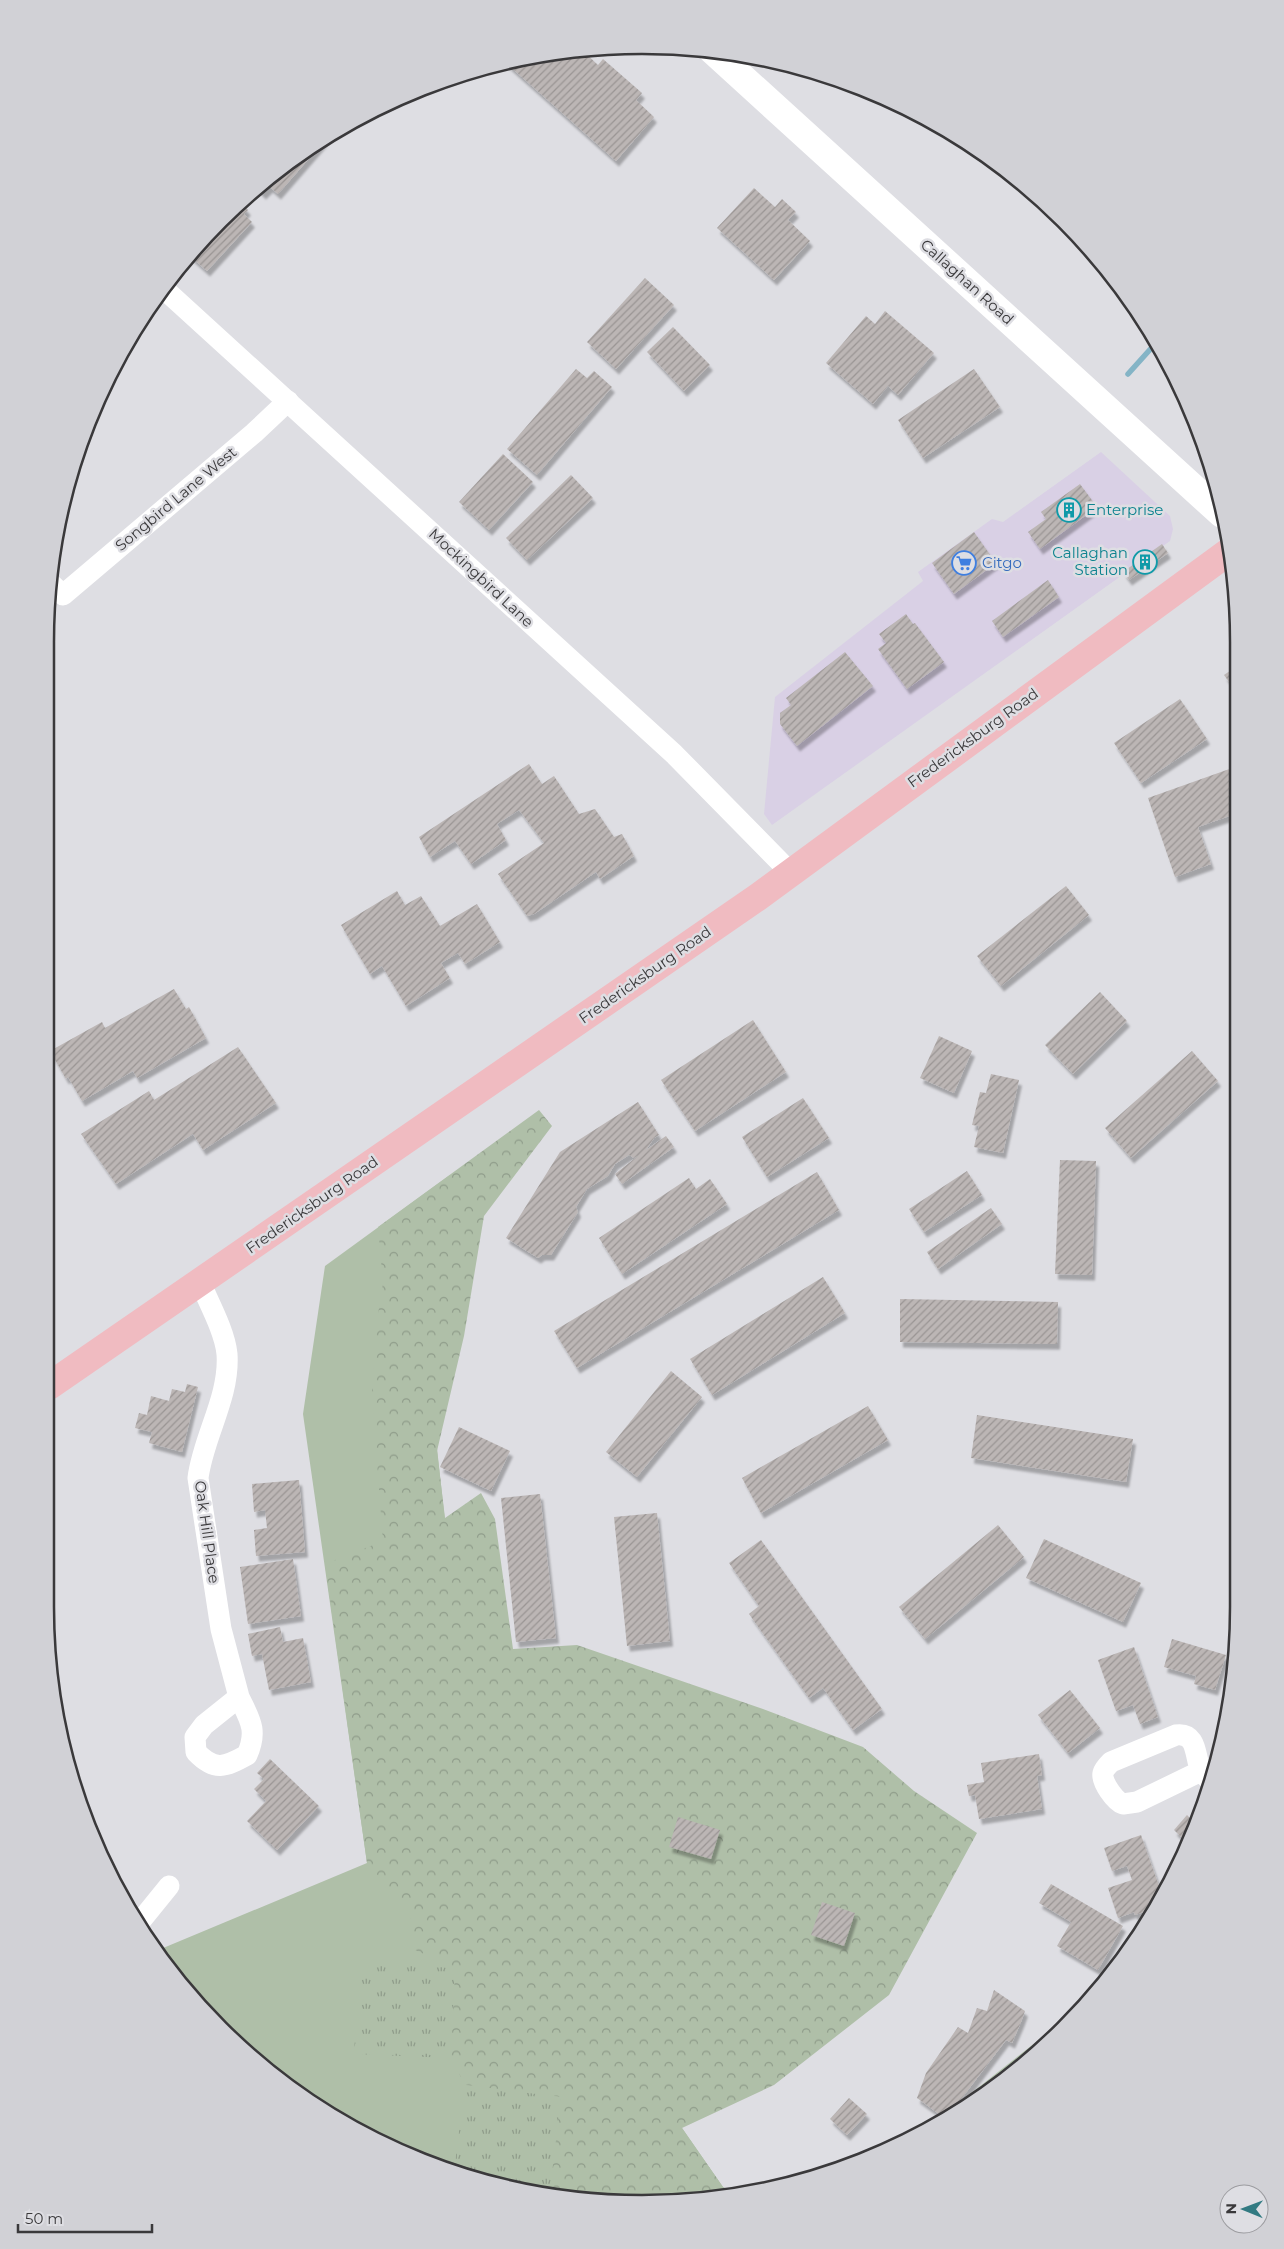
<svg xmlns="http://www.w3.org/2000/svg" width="1284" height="2249" font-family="Montserrat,sans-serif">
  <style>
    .commercial { fill: #d9d0e5 }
    .green { fill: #afbfa8 }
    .forest { fill: url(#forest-crowns) }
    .park { fill: url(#park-tufts) }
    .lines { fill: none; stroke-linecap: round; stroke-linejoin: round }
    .stream { stroke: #84b4c6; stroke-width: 5.5 }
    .building { fill: url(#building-hatch); filter: url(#shadow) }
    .minor { stroke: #fff; stroke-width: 21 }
    .secondary { stroke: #fff; stroke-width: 28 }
    .primary { stroke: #f0bbc1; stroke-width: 28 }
    .labels { text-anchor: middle; stroke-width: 5; stroke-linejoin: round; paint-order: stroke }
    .street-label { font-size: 15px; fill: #3a393b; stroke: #dedee3 }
    .culture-label { font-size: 15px; fill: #0d838f; stroke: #dedee3; text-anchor: start }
    .shop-label { font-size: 15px; fill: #366cbe; stroke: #dedee3; text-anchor: start }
    .rim { fill: none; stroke: #3a393b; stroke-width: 2.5 }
  </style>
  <defs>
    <pattern id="forest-crowns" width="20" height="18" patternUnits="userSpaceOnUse" patternTransform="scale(1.25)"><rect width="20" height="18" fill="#afbfa8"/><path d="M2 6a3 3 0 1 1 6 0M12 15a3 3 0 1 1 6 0" fill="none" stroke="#8f9c8a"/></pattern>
    <pattern id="park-tufts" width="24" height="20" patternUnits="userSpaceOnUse" patternTransform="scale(1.25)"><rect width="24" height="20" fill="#afbfa8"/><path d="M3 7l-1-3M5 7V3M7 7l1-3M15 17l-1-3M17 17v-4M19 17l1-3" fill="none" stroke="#8f9c8a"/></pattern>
    <pattern id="building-hatch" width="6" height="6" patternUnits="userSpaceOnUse" patternTransform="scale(1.25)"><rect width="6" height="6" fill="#bcb6b5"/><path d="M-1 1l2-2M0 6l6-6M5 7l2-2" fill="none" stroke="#9a9594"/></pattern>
    <filter id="shadow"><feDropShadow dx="3" dy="5.5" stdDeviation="1" flood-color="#0004"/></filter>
  </defs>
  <rect width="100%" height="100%" fill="#dedee3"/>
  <!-- commercial -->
  <path class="commercial" d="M1101,452L1170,516L1173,529L1170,541L772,825L764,814L775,697L923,581L918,572L992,519L1003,522Z"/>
  <!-- green -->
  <g class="green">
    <path d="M450,1175L426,1348L452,1585L682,2128L723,2187L736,2195L681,2203L564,2199L487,2184L378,2143L310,2103L220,2029L168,1970L156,1951L367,1863L303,1414L325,1266Z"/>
    <path d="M1107,1979L1091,2000L1035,2056L941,2124L918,2135L1050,2031Z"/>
  </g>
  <!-- forest -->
  <path class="forest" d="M539,1110L552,1126L484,1216L464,1336L437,1451L445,1518L481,1493L495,1519L513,1649L577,1645L763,1709L863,1747L914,1791L977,1833L889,1995L774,2085L682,2128L723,2187L736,2195L681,2203L564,2199L553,2197L550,2187L561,2097L465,2085L451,2058L455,1968L415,1950L410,1912L367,1863L325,1564L383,1541L372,1398L375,1333L383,1283L378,1227Z"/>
  <!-- park -->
  <g class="park">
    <path d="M359,1963L455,1968L451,2058L354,2054Z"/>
    <path d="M465,2085L561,2097L550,2187L471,2177L454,2171Z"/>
  </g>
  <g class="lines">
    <!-- stream -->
    <path class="stream" d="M1128,374L1155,344"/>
  </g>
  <!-- building -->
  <g class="building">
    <path d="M582,50L598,65L603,59L642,93L636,100L654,117L616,161L505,62Z"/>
    <path d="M326,139L278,194L270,187L263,194L257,188L279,168Z"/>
    <path d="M754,188L775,207L782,199L796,212L788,220L810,241L774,280L717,228Z"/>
    <path d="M241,203L248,210L244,214L252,222L207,271L189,255Z"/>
    <path d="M645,278L674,305L616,369L587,342Z"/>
    <path d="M885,311L934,353L898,395L888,386L873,404L826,363L866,316L875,324Z"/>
    <path d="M673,327L710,365L684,391L647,352Z"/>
    <path d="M576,369L587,378L594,371L612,387L537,475L507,449Z"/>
    <path d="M974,369L1000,407L923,458L898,420Z"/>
    <path d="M503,454L533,482L489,530L459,502Z"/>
    <path d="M571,475L593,498L527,560L506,538Z"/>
    <path d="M1080,484L1097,507L1040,549L1028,532L1046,519L1041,512Z"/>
    <path d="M974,532L996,563L954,594L932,563Z"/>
    <path d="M1162,544L1168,553L1129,580L1123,572Z"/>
    <path d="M1048,580L1059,597L1003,637L992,621Z"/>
    <path d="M906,614L913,624L915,623L944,662L907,689L878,649L886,643L879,634Z"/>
    <path d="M845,652L873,686L797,746L780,724V713L791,705L786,698Z"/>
    <path d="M1234,668V689L1224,675Z"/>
    <path d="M1180,699L1207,739L1141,783L1114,743Z"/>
    <path d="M529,764L542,784L554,776L579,814L595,809L614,837L622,834L634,856L600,879L596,872L534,914L527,916L498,874L544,843L519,810L497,824L506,840L471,864L455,841L430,857L419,837Z"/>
    <path d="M1235,767V814L1198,827L1211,864L1175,877L1148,798Z"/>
    <path d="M1066,886L1089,915L1001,986L977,956Z"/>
    <path d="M397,891L405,905L421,896L440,926L477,904L500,942L465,964L458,953L441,963L450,978L406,1006L382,966L370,974L341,925Z"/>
    <path d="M174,989L186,1009L189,1007L206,1038L137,1078L133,1071L82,1101L68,1077L66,1079L50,1051L102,1022L105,1028Z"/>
    <path d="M1100,992L1127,1021L1073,1074L1045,1045Z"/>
    <path d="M753,1020L786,1072L695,1131L661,1080Z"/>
    <path d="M939,1036L972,1051L954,1093L920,1078Z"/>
    <path d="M238,1047L276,1103L203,1150L193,1134L116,1184L81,1134L149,1091L154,1100Z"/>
    <path d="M1192,1051L1218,1081L1131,1158L1105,1128Z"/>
    <path d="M991,1074L1019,1080L1003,1153L974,1147L979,1126L972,1125L980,1092L986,1093Z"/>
    <path d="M803,1098L829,1138L767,1177L742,1137Z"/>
    <path d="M638,1102L659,1135L654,1138L646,1150L666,1136L674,1147L622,1184L615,1174L639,1155L634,1158L629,1155L615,1164L608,1176L587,1189L576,1207L578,1212L551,1255H542L538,1258L506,1238L560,1152Z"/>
    <path d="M1060,1160L1096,1161L1092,1275L1055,1274Z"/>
    <path d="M967,1171L982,1195L924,1232L909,1209Z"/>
    <path d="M817,1172L839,1210L577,1368L554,1331Z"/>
    <path d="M689,1178L696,1189L710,1179L727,1204L622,1274L599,1238Z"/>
    <path d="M991,1208L1002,1224L938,1269L927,1252Z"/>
    <path d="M823,1277L845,1313L712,1395L690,1359Z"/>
    <path d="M900,1299L1058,1302L1057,1344L900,1342Z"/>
    <path d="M671,1371L702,1397L637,1477L606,1452Z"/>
    <path d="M187,1384L198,1387L182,1452L149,1443L152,1432L135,1428L139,1413L147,1415L151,1396L169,1401L172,1389L185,1392Z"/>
    <path d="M868,1406L888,1440L761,1513L742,1478Z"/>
    <path d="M977,1415L1133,1439L1126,1482L971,1458Z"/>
    <path d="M459,1427L510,1451L491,1491L440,1467Z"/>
    <path d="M299,1480L305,1552L256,1556L254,1530L267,1528L265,1510L254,1512L252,1484Z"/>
    <path d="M540,1494L556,1638L516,1642L501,1498Z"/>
    <path d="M657,1513L670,1641L627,1646L614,1517Z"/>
    <path d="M998,1525L1024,1557L925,1639L899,1607Z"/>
    <path d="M1044,1539L1141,1583L1123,1622L1026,1578Z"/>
    <path d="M761,1540L882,1709L853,1730L823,1688L809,1698L749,1614L759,1606L729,1563Z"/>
    <path d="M293,1559L301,1616L248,1624L240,1567Z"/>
    <path d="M280,1627L283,1642L303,1638L311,1682L269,1690L262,1654L252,1656L248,1634Z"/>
    <path d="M1172,1639L1226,1655L1215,1690L1194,1684L1196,1676L1164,1667Z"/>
    <path d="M1134,1647L1158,1717L1140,1724L1133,1705L1116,1711L1098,1660Z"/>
    <path d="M1070,1690L1100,1728L1068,1753L1038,1715Z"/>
    <path d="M1039,1754L1042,1775L1037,1776L1042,1809L979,1819L975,1795L969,1796L967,1785L984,1782L981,1763Z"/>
    <path d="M270,1759L319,1806L277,1850L247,1821L266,1801L254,1789L264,1779L257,1773Z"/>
    <path d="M1187,1815L1196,1824L1187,1843L1174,1830Z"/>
    <path d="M678,1817L720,1830L711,1859L669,1847Z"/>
    <path d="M1141,1835L1163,1897L1158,1907L1135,1915L1134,1912L1118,1918L1108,1888L1132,1880L1127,1866L1112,1871L1104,1848Z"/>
    <path d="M1051,1884L1123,1926L1098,1970L1057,1946L1071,1922L1039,1903Z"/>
    <path d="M822,1902L855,1913L844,1946L811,1935Z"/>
    <path d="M994,1990L1025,2011L1021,2022L1012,2043L1006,2040L946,2119L917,2098L926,2073L958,2027L968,2033L977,2008L987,2011Z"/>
    <path d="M849,2098L867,2114L847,2135L830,2119Z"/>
  </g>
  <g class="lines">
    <!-- minor -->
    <g class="minor">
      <path d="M164,289L674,754L791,873"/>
      <path d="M50,583L63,595L254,433L288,401"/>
      <path d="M200,1282C209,1303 225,1332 227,1354C230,1397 203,1437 198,1478L221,1629L239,1697L204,1725L195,1737L196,1752C215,1772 225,1767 247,1755C258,1730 250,1720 239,1697"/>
      <path d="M1201,1771L1137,1802L1123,1804C1115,1801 1101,1782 1103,1773C1104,1769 1108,1765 1111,1762L1176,1735C1197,1732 1195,1755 1200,1769C1202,1774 1207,1777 1211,1781"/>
      <path d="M139,1923L169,1886"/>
    </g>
    <!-- secondary -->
    <path class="secondary" d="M712,50L1222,514"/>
    <!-- primary -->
    <path class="primary" d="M49,1386L758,897L1231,550"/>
  </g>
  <!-- icons -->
  <defs>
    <g id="building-ring" transform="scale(1.25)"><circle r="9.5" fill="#dedee3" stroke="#0f9aa8" stroke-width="1.5"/><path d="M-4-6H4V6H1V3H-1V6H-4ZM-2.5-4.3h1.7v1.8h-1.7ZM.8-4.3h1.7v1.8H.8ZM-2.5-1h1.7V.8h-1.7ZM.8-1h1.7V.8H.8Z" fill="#0f9aa8"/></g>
    <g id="supermarket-ring" transform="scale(1.25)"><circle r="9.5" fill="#dedee3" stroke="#3f7fe0" stroke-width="1.5"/><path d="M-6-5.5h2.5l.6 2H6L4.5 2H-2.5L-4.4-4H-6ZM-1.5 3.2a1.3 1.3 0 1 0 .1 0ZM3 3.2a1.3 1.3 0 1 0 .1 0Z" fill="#3f7fe0"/></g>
  </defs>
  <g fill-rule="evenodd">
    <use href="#building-ring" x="1069" y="510"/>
    <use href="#building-ring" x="1145" y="562"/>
    <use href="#supermarket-ring" x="964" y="563"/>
  </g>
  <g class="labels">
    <!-- street labels -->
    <g class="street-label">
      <text transform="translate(967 282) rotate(42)" y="5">Callaghan Road</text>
      <text transform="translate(176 499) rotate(-40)" y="5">Songbird Lane West</text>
      <text transform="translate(481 578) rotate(43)" y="5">Mockingbird Lane</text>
      <text transform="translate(973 738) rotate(-36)" y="5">Fredericksburg Road</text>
      <text transform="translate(645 975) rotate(-35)" y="5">Fredericksburg Road</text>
      <text transform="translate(312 1205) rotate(-35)" y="5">Fredericksburg Road</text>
      <text transform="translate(207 1532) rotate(82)" y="5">Oak Hill Place</text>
    </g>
    <!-- culture labels -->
    <g class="culture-label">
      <text x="1086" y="515">Enterprise</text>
      <text x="1128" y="558" text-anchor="end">Callaghan<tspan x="1128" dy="17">Station</tspan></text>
    </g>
    <!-- shop labels -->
    <g class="shop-label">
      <text x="982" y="568">Citgo</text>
    </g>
  </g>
  <!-- crop -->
  <path d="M0 0H1284V2249H0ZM642 54H642A588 588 0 0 1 1230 642V1607A588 588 0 0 1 642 2195H642A588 588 0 0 1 54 1607V642A588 588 0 0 1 642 54Z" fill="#d1d1d6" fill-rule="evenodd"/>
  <path class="rim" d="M642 54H642A588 588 0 0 1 1230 642V1607A588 588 0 0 1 642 2195H642A588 588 0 0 1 54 1607V642A588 588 0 0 1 642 54Z"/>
  <!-- north arrow -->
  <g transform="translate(1244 2209) rotate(271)"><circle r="24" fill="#dedee3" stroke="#9c9ca0"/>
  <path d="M0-4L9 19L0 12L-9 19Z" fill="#327a82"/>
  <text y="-8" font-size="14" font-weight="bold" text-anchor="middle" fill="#3a393b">N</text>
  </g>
  <!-- scale -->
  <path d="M18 2224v8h134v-8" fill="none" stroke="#3a393b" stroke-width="2.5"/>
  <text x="25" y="2224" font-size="15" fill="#3a393b" stroke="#dedee3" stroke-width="4" paint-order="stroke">50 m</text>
</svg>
